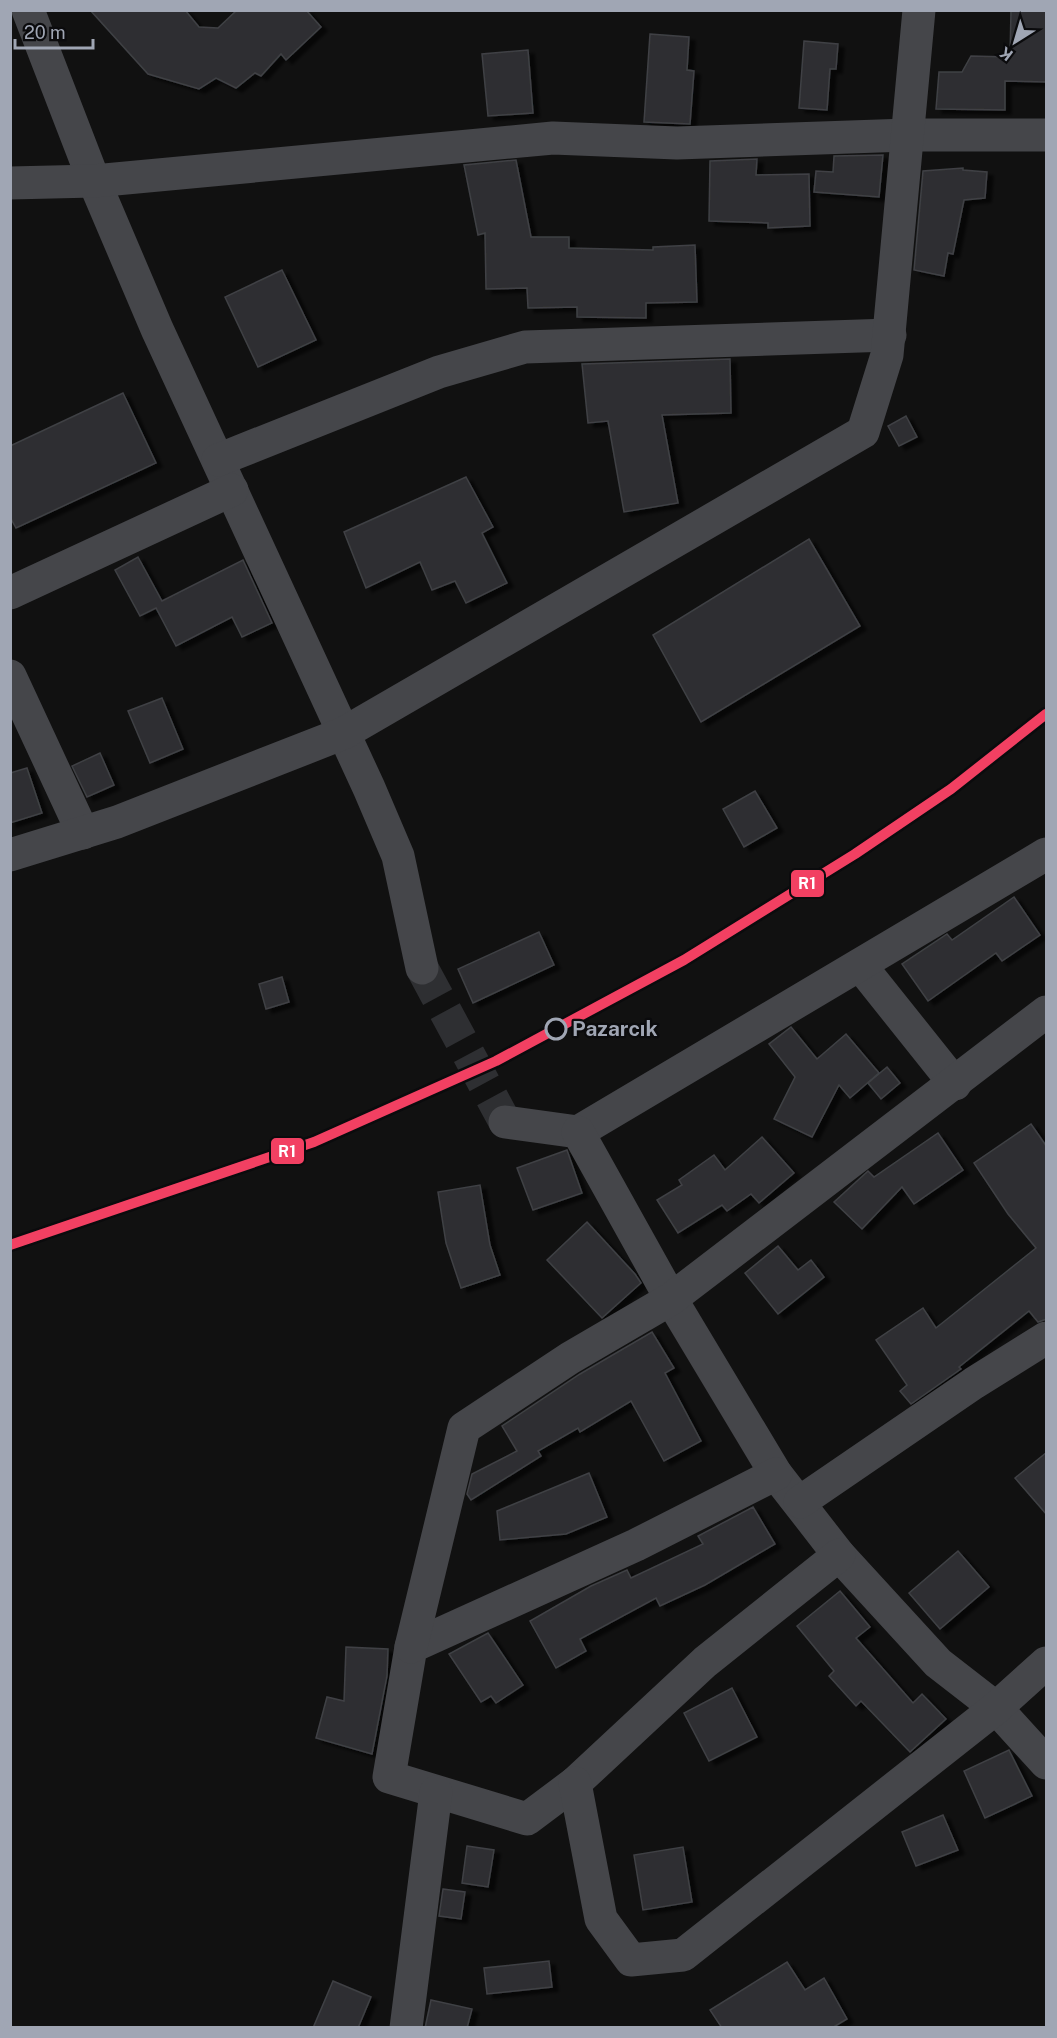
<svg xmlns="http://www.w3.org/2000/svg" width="1057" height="2038" font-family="'Public Sans',sans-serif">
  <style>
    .building { fill: #2f2f31; stroke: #3f4145; stroke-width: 1.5; filter: url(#shadow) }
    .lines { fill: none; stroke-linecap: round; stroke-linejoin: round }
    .minor-tunnel { stroke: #2e2f32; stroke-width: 33; stroke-dasharray: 33 16; stroke-linecap: butt }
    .minor { stroke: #45464a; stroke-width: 33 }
    .rail-1-casing { stroke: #0b0b0d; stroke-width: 15 }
    .rail-1 { stroke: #f24062; stroke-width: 10 }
    .stop-dot { fill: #0b0b0d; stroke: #a0a6b4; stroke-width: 3 }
    .labels { text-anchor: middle; stroke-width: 4.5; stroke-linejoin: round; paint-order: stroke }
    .stop-label { font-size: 21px; font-weight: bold; fill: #a0a6b4; stroke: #0b0b0d; text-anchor: start }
    .line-badge { stroke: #0b0b0d; stroke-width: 2 }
    .badge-label { font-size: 16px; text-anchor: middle; font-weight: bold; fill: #fff }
  </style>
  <defs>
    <filter id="shadow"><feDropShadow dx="6" dy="4" stdDeviation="1.5" flood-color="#0009"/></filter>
  </defs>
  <rect width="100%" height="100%" fill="#111"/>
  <!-- building -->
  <g class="building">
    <path d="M90,10H185L199,27L218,28L237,10H306L321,27L286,60L281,54L261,76L255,73L236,88L216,78L199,89L148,74Z"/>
    <path d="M1011,10H1047V82L1005,81V110L936,109L939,72H962L971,56L1010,57Z"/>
    <path d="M650,34L689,37L687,70L694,71L690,124L644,122Z"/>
    <path d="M804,41L838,44L836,69H830L827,110L799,108Z"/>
    <path d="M528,50L533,113L488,116L482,54Z"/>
    <path d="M883,155L879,197L814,192L816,171L833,172L834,156Z"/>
    <path d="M757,159L756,175L809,174L810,226L768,228V223L709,221L710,161Z"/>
    <path d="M516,160L531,237H569V248L653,250V247L695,245L697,302L646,303V318L577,317V307L528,308L527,288L486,289L485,233L478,235L464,165Z"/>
    <path d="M963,168V170L987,172L985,198L964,200L953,254L948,253L944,276L914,270L923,171Z"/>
    <path d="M282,270L316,340L258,367L225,297Z"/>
    <path d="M730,359L731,413L662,415L678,503L624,512L608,421L588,423L582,364Z"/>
    <path d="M123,393L156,463L16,528L10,517V446Z"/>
    <path d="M906,416L917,437L899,446L888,426Z"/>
    <path d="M466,477L493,527L482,533L507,583L466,603L455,581L432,590L420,562L366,588L344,532Z"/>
    <path d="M809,539L860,626L701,722L653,635Z"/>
    <path d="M138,557L162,601L243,560L272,623L242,637L232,617L176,646L156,608L140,616L115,570Z"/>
    <path d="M162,698L183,749L150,763L128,711Z"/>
    <path d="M100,753L114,785L87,797L72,766Z"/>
    <path d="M27,768L42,813L10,823V773Z"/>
    <path d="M755,791L777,828L744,847L723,809Z"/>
    <path d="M1014,897L1040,935L1002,961L996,953L928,1001L902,964L947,934L952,940Z"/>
    <path d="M539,932L554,965L473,1003L458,969Z"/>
    <path d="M282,977L289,1002L266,1009L259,984Z"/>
    <path d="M791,1027L817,1059L846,1034L879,1073L850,1098L839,1085L812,1137L774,1119L795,1077L769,1044Z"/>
    <path d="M887,1067L900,1083L881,1099L868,1083Z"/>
    <path d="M1031,1124L1047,1147V1319L1038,1322L1029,1311L959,1367L961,1369L911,1404L900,1391L907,1385L876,1340L923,1308L936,1328L1036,1248L1008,1214L974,1163Z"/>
    <path d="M938,1133L963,1170L914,1204L902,1187L862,1229L834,1202L868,1171L874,1177Z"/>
    <path d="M762,1137L794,1173L759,1203L751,1194L727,1211L722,1205L678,1233L657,1200L682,1185L679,1180L714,1155L725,1170Z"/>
    <path d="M567,1150L582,1193L533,1210L517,1168Z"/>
    <path d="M480,1185L490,1245L500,1275L461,1288L446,1243L438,1192Z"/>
    <path d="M587,1222L635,1274L641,1283L602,1318L547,1260Z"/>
    <path d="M778,1246L798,1270L811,1260L824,1277L778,1314L745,1273Z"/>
    <path d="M652,1332L674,1368L665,1373L701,1441L664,1461L631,1401L580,1432L578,1428L538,1451L541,1456L471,1500L467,1494L472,1474L517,1451L502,1426L580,1374Z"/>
    <path d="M1047,1452V1515L1015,1478Z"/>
    <path d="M589,1473L607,1517L566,1534L500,1540L497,1511Z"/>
    <path d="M753,1507L775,1544L705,1585L660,1606L656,1598L580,1639L586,1651L556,1668L530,1621L591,1586L627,1570L631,1578L703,1544L698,1536Z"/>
    <path d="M958,1551L989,1587L940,1629L909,1593Z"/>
    <path d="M840,1591L870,1627L856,1638L913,1703L922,1694L946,1719L910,1752L861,1701L856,1706L829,1676L834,1671L797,1626Z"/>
    <path d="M488,1633L523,1685L496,1703L491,1696L481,1702L449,1654Z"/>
    <path d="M346,1647L388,1649L387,1676L372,1754L316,1738L327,1697L344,1701Z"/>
    <path d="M732,1688L757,1737L709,1761L684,1713Z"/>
    <path d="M1009,1750L1032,1796L985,1818L964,1771Z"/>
    <path d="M943,1815L958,1850L916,1866L902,1832Z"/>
    <path d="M467,1846L494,1850L488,1887L462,1883Z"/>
    <path d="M683,1847L692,1902L643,1910L634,1855Z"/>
    <path d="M443,1889L465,1892L461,1919L439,1916Z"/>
    <path d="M549,1961L552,1987L487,1994L484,1968Z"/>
    <path d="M787,1962L805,1990L824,1978L847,2019L832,2028H722L710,2010Z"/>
    <path d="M333,1981L371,1997L358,2028H313Z"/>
    <path d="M431,2000L472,2009L467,2028H425Z"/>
  </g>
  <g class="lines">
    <!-- minor-tunnel -->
    <path class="minor-tunnel" d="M422,968L505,1122"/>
    <!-- minor -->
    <g class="minor">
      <path d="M28,10L94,181L157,329L369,788L398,856L422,968"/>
      <path d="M10,183L94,181L553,138L677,143L908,135H1046"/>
      <path d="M218,460L439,372L525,347L890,335"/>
      <path d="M10,593L232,490"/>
      <path d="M10,676L83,833"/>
      <path d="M10,855L117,822L344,733L863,432L887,355L919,10"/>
      <path d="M860,965L955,1084"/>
      <path d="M505,1122L578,1132L1046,854"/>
      <path d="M578,1132L671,1299L776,1474L839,1555L938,1663L996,1708L1046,1763"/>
      <path d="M776,1474L636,1545L411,1647L389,1777L527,1819L575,1783L705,1662L839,1555"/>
      <path d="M800,1502L974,1383L1046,1338"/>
      <path d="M411,1647L464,1428L570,1358L671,1299L1046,1012"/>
      <path d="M575,1783L601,1919L631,1960L683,1955L996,1708L1046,1663"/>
      <path d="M406,2028L436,1792"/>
    </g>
    <!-- rail-1 casing -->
    <g class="rail-1-casing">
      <path id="rail-1" d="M10,1245L314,1142L496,1061L684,960L855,854L951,789L1046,714"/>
    </g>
    <!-- rail-1 -->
    <use href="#rail-1" class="rail-1"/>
  </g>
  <!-- markers -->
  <circle class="stop-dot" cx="556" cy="1029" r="10"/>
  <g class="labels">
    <!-- stop labels -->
    <g class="stop-label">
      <text x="572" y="1036">Pazarcık</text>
    </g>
  </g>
  <g class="line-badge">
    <rect x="790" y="869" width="35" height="29" rx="6" fill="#f24062"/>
    <rect x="270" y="1137" width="35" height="28" rx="6" fill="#f24062"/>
  </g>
  <g class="badge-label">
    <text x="807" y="889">R1</text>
    <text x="287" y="1157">R1</text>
  </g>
  <!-- border -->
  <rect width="1057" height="2038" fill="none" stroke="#a0a6b4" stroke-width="24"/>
  <!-- north arrow -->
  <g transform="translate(1015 42) rotate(217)" stroke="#0b0b0d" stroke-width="4.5" paint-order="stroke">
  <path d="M0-4.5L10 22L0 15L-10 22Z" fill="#a0a6b4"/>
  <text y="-9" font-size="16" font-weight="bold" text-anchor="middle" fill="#a0a6b4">K</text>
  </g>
  <!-- scale -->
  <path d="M15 39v9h78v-9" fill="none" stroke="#a0a6b4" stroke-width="3"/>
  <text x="24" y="39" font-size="18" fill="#a0a6b4" stroke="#0b0b0d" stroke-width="4.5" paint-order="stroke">20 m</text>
</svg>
